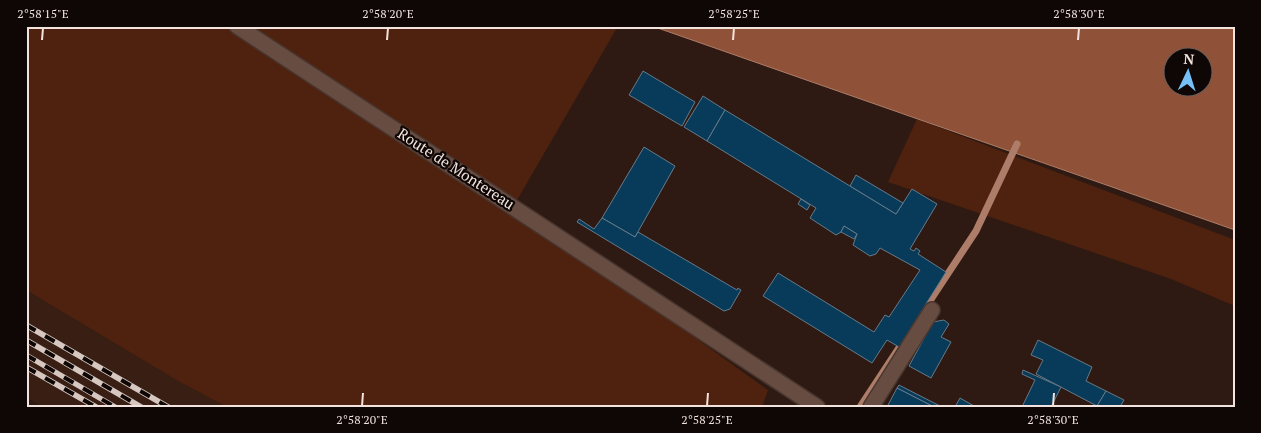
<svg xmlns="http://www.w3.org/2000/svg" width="1261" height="433" font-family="'PT Serif',serif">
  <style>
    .built { fill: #381e13 }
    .green { fill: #4e220e }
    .water { fill: #8f5137; stroke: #ad7d69; fill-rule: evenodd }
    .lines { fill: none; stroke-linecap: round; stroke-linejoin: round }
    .stream { stroke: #ad7d69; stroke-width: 7 }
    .building { fill: #083a59; stroke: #657a8a }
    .minor-casing { stroke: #49362f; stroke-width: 18 }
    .minor { stroke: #674c41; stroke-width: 15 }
    .rail-casing { stroke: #d6c7c1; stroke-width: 5.5 }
    .rail { stroke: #0f0705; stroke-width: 4; stroke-dasharray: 11; stroke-linecap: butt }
    .ticks { fill: none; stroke: #f2e3de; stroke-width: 2 }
    .labels { text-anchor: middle; stroke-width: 4.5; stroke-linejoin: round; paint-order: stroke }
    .street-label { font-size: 15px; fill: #f2e3de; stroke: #0f0705 }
    .neatline { fill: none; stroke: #f2e3de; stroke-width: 2 }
    .ticks-label { font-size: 12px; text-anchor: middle; fill: #f2e3de }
  </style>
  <rect width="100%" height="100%" fill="#2e1a12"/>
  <!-- built -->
  <path class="built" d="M26,290L178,381L227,407H43L39,405L26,397Z"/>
  <!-- green -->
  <g class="green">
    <path d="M26,26H618L513,207L768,390L762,407H227L178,381L26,290Z"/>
    <path d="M917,119L1235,240V306L1171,279L888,182Z"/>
  </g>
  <!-- water -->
  <path class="water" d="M652,26H1235V230ZM1174,58H1204V88H1174Z"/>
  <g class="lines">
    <!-- stream -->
    <path class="stream" d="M860,407L976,231L1017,144"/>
  </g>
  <!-- building -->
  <g class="building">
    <path d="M643,71L695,102L682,126L629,95Z"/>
    <path d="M703,96L725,110L707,141L684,127Z"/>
    <path d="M725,110L896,214L912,189L937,204L910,249L914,251L916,248L920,251L918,254L946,272L899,347L887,340L872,363L763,296L778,273L874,332L885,315L889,317L920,270L880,248L876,254L870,256L853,245L857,234L844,226L841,232L836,235L810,218L816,208L707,141Z"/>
    <path d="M644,147L675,166L635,237L602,218Z"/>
    <path d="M856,175L903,203L896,214L850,186Z"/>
    <path d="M801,199L810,205L807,210L798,204Z"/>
    <path d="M602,218L635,237L638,232L737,290L738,288L741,290L730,309L724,311L577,222L579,219L594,229Z"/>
    <path d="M844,226L857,234L854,239L841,232Z"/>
    <path d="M944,320L949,324L941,337L951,342L931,378L909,366L933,322Z"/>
    <path d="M1038,340L1092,367L1086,381L1106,391L1097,406L1036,374L1043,360L1031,355Z"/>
    <path d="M1023,370L1061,387L1051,407H1022L1035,380L1022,374Z"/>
    <path d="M899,385L940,406L934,407L897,388Z"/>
    <path d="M897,388L934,407H887Z"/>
    <path d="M1106,391L1124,400L1120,407L1097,406Z"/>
    <path d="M960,398L974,406V407H955Z"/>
  </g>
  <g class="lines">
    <!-- minor casing -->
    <g class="minor-casing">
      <g id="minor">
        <path d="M237,26L817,407"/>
        <path d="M871,407L932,310"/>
      </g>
    </g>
    <!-- minor -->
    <use href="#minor" class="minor"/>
    <!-- rail casing -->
    <g class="rail-casing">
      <g id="rail">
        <path d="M26,325L168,407"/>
        <path d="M26,340L141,407"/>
        <path d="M26,355L115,407"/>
        <path d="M26,367L96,407"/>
      </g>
    </g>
    <!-- rail -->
    <use href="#rail" class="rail"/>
  </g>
  <!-- ticks -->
  <path class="ticks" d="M42,40L43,28M387,40L388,28M733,40L734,28M1078,40L1079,28M362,406L363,393M707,406L708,393M1053,406L1054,393"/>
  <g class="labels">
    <!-- street labels -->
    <g class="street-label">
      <text transform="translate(456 169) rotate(33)" y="5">Route de Montereau</text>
    </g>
  </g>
  <!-- border -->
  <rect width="1261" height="433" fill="none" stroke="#0f0705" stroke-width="55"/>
  <!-- north arrow -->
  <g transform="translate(1188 72) rotate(4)"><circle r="24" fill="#0f0705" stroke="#6a5f5c"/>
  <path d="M0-4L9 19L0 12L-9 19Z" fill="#76c0f7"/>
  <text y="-8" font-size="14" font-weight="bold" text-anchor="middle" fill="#f2e3de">N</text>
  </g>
  <rect x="28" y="28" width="1206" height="378" class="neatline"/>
  <g class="ticks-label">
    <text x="43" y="18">2°58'15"E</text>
    <text x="388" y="18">2°58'20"E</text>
    <text x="734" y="18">2°58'25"E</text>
    <text x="1079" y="18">2°58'30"E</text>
    <text x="362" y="424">2°58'20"E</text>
    <text x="707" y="424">2°58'25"E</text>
    <text x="1053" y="424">2°58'30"E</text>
  </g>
</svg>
